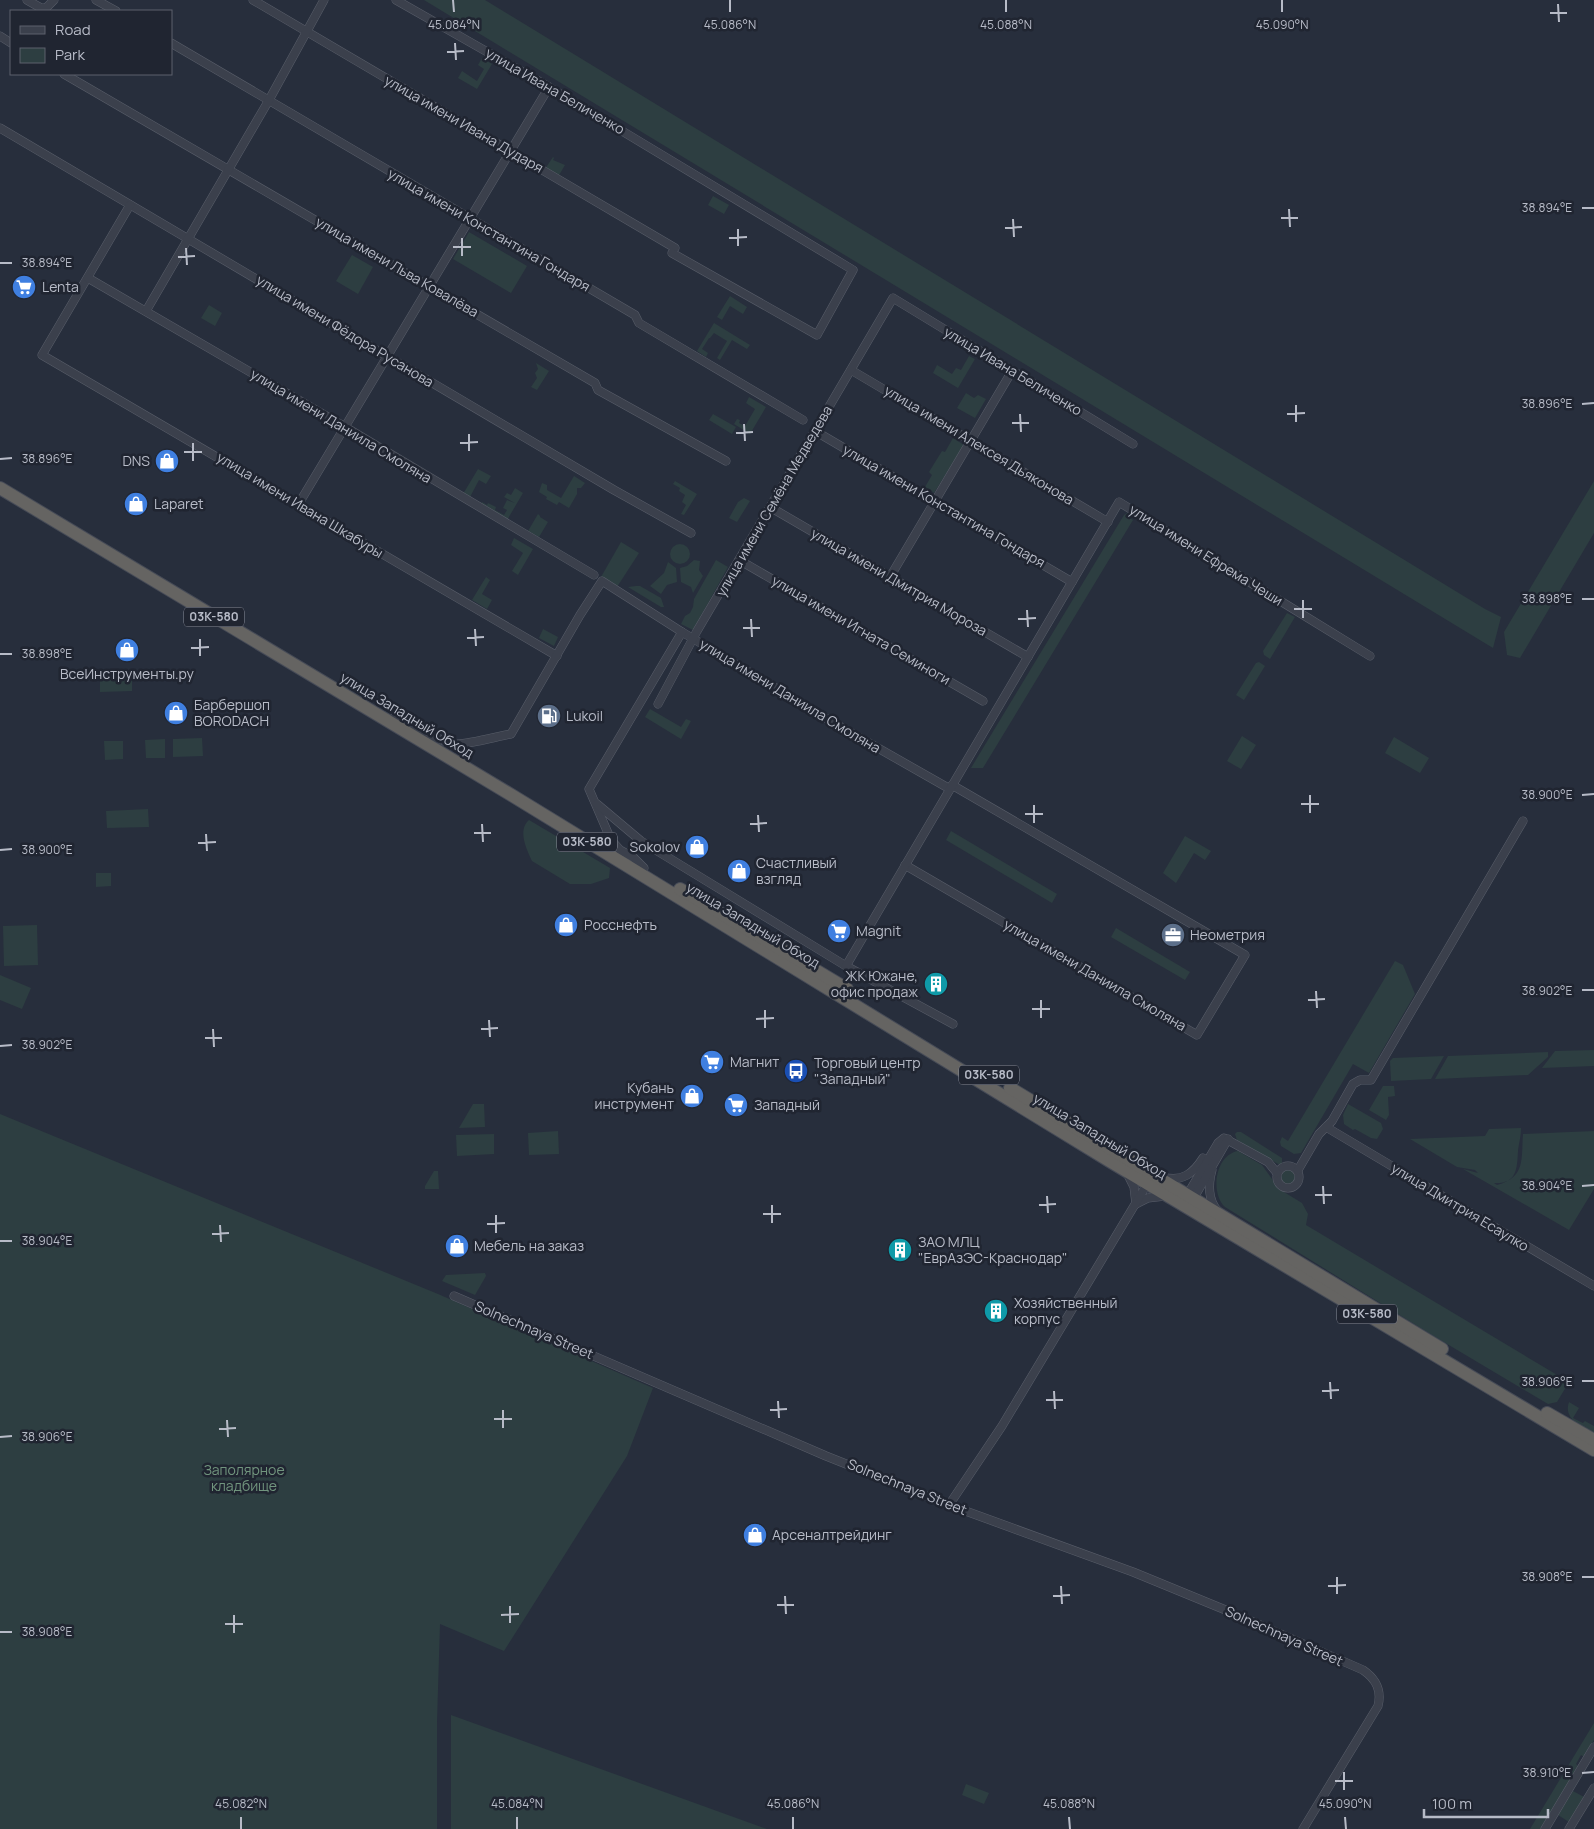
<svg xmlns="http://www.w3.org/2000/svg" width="1594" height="1829" font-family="Manrope,sans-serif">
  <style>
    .green { fill: #2d3e41 }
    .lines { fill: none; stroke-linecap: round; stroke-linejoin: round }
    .minor-casing { stroke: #595e6a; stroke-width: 9 }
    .trunk-casing { stroke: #464b57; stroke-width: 14 }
    .minor { stroke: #3b404c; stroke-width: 8 }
    .trunk { stroke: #656462; stroke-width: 12 }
    .ticks { fill: none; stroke: #b7bbc7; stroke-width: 2 }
    .labels { text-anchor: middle; stroke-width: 5; stroke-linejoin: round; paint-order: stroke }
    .shield { fill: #202531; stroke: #8a8e9a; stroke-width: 1 }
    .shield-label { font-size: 12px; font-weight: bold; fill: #b7bbc7 }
    .street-label { font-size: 14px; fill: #b7bbc7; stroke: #202531 }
    .poi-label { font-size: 14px; fill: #b7bbc7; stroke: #202531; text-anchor: start }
    .park-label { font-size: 14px; fill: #71957e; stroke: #202531 }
    .ticks-label { font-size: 12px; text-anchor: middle; fill: #b7bbc7; stroke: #202531; stroke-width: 5; stroke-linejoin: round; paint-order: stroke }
  </style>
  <rect width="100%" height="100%" fill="#272e3c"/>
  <!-- green -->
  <g class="green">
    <path d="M424,0H485L1485,609L1501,617L1493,648Z"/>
    <path d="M482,58L492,64L477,89L458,78L462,71L477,81L484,69L478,65Z"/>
    <path d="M553,157L554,158L553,160L565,165L558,177L545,169Z"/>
    <path d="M713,196L729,205L724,214L708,205Z"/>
    <path d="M469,232L527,266L511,293L453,259Z"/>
    <path d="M352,255L373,267L358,294L336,281Z"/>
    <path d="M730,296L747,307L743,314L730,306L722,320L717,317Z"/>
    <path d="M209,305L222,313L215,326L201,318Z"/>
    <path d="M714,323L750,345L747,349L732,340L720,360L717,358L727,341L714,333L710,338H709L702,349L708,353L706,357L697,351Z"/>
    <path d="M969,356L975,359L958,388L933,373L937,365L952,374L956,368L961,370Z"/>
    <path d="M536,363L549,371L537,390L531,387L537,378L535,373L538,369Z"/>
    <path d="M966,393L974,398L978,395L986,399L975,418L957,408Z"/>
    <path d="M749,397L766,407L750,434L734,424L737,419L740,420L739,423L745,426L755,409L746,403Z"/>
    <path d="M713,414L736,427L732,434L709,420Z"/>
    <path d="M953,438L964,445L934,493L925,487L932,475L929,472L942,451L945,452Z"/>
    <path d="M478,469L491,476L486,484L479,480L470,497L463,494Z"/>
    <path d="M574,476L585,483L581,488H577V494L569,508L559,502L557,505L546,499L547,497L539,492L542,483L547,485V490L561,498Z"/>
    <path d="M675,481L697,494L684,515L681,514L686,505L682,502L685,495L679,491L680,488L673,484Z"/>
    <path d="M1594,481V533L1520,658L1507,655L1504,632Z"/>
    <path d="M515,488L523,493L506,522L481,504L482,502L487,505L488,503L496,507L495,510L504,515L507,510L503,508L507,500L515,503L504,497L507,493L511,495Z"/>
    <path d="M744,498L750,501L737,522L729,518L738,502Z"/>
    <path d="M1127,513L1132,515L1130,518L1133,520L983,768H971L1124,515Z"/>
    <path d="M538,514L540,516V517L548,522L539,537L528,531Z"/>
    <path d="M514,538L533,549L518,575L512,571L523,553L511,545Z"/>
    <path d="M621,542L639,553L617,587L601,577Z"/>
    <circle cx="680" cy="554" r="10"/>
    <path d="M694,560L700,561L699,570L703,576L693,593L691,587L681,582L680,568L687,566Z"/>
    <path d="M716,560L728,567L693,630L681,624L685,616L690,613L693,607L694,599Z"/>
    <path d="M668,562L676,568L677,582L667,585L661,594L650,586L664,573Z"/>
    <path d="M486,577L490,580L482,594L492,600L487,609L472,600Z"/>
    <path d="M636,586H640L661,598L664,607H661L628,587Z"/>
    <path d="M1287,613L1295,617L1270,659L1264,655L1263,651Z"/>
    <path d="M543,629L558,637L554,646L539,638Z"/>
    <path d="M1259,662L1265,666L1244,700L1236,695L1256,663Z"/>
    <path d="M132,676V691L100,692V677Z"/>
    <path d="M650,709L681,727L686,719L691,721L681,739L645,717Z"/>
    <path d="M1242,736L1256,745L1241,769L1227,761Z"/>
    <path d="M1394,737L1429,758L1420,773L1385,753Z"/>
    <path d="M202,738L203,756L173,757V739Z"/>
    <path d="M165,739V758H146L145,740Z"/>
    <path d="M104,741H123V759L105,760Z"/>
    <path d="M148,809L149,827L107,828L106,811Z"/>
    <path d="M529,820L610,868L609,878L591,884H570L532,861C527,850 517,830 529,820Z"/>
    <path d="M951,831L1057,894L1052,903L946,840Z"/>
    <path d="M1185,836L1211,851L1205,860L1194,853L1176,883L1163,873Z"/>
    <path d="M96,873H111V886L96,887Z"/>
    <path d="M37,925L38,965L4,966L3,926Z"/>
    <path d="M1116,928L1190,972L1185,980L1111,937Z"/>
    <path d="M1395,961L1403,965L1415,994L1369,1073L1353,1064L1301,1153L1294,1154L1281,1146L1280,1142L1282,1137L1288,1141Z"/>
    <path d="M0,975L31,988L22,1009L0,1000Z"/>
    <path d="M1594,1050V1066L1542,1068L1555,1051Z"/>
    <path d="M1548,1052V1057L1528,1075L1435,1079L1448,1056Z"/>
    <path d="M1444,1056L1431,1079L1391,1081L1390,1061L1393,1058Z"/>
    <path d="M1383,1086H1394L1395,1096L1388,1097L1389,1115L1386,1120L1369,1110Z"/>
    <path d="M473,1104H484L485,1127L459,1128Z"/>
    <path d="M1348,1104L1381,1123L1383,1129L1377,1139L1371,1138L1355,1129L1353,1130L1344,1124L1343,1115Z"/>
    <path d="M0,1114L438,1294L653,1388L627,1456L504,1651L440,1624L437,1722V1829H0Z"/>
    <path d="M1521,1128C1521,1137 1519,1142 1518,1151C1517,1169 1517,1184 1494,1183L1497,1185C1526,1177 1521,1159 1523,1134L1594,1131V1189L1569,1230L1463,1169L1478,1173L1475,1170L1457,1167L1410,1139L1485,1136L1489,1129Z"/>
    <path d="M558,1131L559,1154L529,1155L528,1133Z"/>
    <path d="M1237,1132H1241L1282,1158V1164H1278L1237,1140L1235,1134Z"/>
    <path d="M494,1134V1154L457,1156L456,1135Z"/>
    <path d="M1238,1151L1262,1165L1279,1189L1302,1203L1308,1214L1306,1225L1569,1382L1557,1402L1548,1404L1427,1332L1225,1207C1210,1193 1215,1155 1238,1151Z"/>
    <circle cx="1288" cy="1177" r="7"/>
    <path d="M434,1171H438L439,1189H425V1186Z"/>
    <path d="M485,1273L486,1276L475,1295L442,1281L446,1275Z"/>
    <path d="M1569,1402L1579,1408L1573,1418L1583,1423L1585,1421L1594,1426V1434C1581,1426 1563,1419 1569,1402Z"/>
    <path d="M451,1715L767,1829H451Z"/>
    <path d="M1594,1723V1740L1584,1757L1581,1755L1576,1764L1578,1766L1541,1829H1530Z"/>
    <path d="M966,1784L989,1793L984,1804L962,1795Z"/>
    <path d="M1573,1791L1584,1797L1569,1822L1558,1815Z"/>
  </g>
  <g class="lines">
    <!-- minor casing -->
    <g class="minor-casing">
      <g id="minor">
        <path d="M27,0L41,8H46L54,0"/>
        <path d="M96,0L116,11"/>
        <path d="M253,0L675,248"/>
        <path d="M396,0L549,87L853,270L817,335L672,253"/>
        <path d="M0,36L11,43"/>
        <path d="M171,43L635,315L639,323L803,420"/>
        <path d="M64,74L595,383L598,390L726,461"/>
        <path d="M0,128L614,490L691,533"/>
        <path d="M130,205L42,355L557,656"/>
        <path d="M88,278L345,427L594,575"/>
        <path d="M146,311L269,100L324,0"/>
        <path d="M851,370L1108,522"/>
        <path d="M815,431L1072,582"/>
        <path d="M298,505L549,87"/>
        <path d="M770,507L1028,657"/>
        <path d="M739,560L983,701"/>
        <path d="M890,577L1012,371"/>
        <path d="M682,632L786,694L790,698L950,789"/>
        <path d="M658,704L697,631L893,298L1133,444"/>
        <path d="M395,717C412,724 440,743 456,744C466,745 499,736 511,734L580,615L602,581L682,632L589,789L611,840L620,850L633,857L644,868"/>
        <path d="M597,804L641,841L846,966L953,1024"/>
        <path d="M905,865L1197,1035L1245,955L952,785"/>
        <path d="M846,966L1119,502L1370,656"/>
        <path d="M1326,1127L1594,1286"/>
        <circle cx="1288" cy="1177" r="11"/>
        <path d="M1212,1170C1208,1184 1208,1201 1218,1211"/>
        <path d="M1298,1170L1319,1134L1332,1121L1353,1084L1360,1080H1371L1523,821"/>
        <path d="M1128,1175L1134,1187L1136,1204"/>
        <path d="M1163,1177C1182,1182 1193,1174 1203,1158"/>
        <path d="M1186,1197L1218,1143L1224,1138L1268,1162L1277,1173"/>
        <path d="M1192,1201L1228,1139"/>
        <path d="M1136,1204L1148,1198L1165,1196"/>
        <path d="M454,1296L826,1456L949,1505L1133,1572L1228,1611L1363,1670C1376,1679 1382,1690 1378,1706L1303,1829"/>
        <path d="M949,1505L1002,1426L1149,1181"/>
        <path d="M1545,1829L1594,1747"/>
        <path d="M1569,1829L1594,1788"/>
      </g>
    </g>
    <!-- trunk casing -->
    <g class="trunk-casing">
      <g id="trunk">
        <path d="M0,488L513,796L1111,1162L1594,1450"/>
        <path d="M680,889L847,989"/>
        <path d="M1010,1088L1442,1349"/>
        <path d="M1547,1413L1594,1440"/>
      </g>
    </g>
    <!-- minor -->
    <use href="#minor" class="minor"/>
    <!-- trunk -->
    <use href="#trunk" class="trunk"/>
  </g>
  <!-- ticks -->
  <path class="ticks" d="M453,0L454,12M730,0V12M1006,0V12M1282,0V12M1558,4L1559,22M1550,13H1567M455,43L456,60M447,52L464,51M1582,208H1594M1289,209L1290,227M1281,218H1298M1013,219L1014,237M1005,228L1022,227M738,229V246M462,238V256M729,238L747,237M453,247H471M186,248L187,265M178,257L195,256M0,263H12M1582,404L1594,403M1296,405V422M1020,414L1021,432M1287,414L1305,413M1012,423H1029M744,424L745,441M736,433L753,432M469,434V451M193,443V461M460,443L478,442M184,452H202M0,459L12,458M1582,599H1594M1303,600V618M1294,609H1312M1027,610L1028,627M751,619L752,637M1018,619L1036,618M743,628H760M475,629L476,646M467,638L484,637M200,639V656M191,648L209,647M0,654H12M1310,795V813M1582,795L1594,794M1301,804H1319M1034,805V823M1025,814H1043M758,815L759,832M482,824L483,842M750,824L767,823M474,833H491M206,834L207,851M198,843L216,842M0,850L12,849M1582,990H1594M1316,991L1317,1008M1041,1000V1018M1308,1000L1325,999M1032,1009H1050M765,1010V1028M756,1019L774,1018M489,1020L490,1037M213,1029L214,1047M481,1029L498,1028M205,1038H222M0,1046L12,1045M1323,1186L1324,1204M1582,1186L1594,1185M1315,1195H1332M1047,1196L1048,1213M772,1205V1223M1039,1205L1056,1204M763,1214H781M496,1215V1233M487,1224L505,1223M220,1225L221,1242M212,1234L229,1233M0,1241H12M1582,1381H1594M1330,1382L1331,1399M1054,1391L1055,1409M1322,1391L1339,1390M1046,1400H1063M778,1401L779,1418M503,1410V1428M770,1410L787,1409M494,1419H512M227,1420L228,1437M219,1429L236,1428M0,1437L12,1436M1337,1577V1594M1582,1577H1594M1061,1586L1062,1604M1328,1586L1346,1585M785,1596L786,1614M1053,1596L1070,1595M777,1605H794M510,1606V1623M234,1615V1633M501,1615L519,1614M225,1624H243M0,1632H12M1344,1772V1790M1582,1773L1594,1772M1335,1781H1353M241,1817V1829M517,1817V1829M793,1817V1829M1069,1817L1070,1829M1345,1817L1346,1829"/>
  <!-- icons -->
  <defs>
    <g id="supermarket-disc" transform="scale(1.25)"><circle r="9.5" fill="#3f7fe0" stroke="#202531"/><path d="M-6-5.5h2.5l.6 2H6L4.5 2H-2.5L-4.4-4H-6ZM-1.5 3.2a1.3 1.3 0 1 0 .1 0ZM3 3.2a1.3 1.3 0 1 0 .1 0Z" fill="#fff"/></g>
    <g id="shop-disc" transform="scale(1.25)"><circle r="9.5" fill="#3f7fe0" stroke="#202531"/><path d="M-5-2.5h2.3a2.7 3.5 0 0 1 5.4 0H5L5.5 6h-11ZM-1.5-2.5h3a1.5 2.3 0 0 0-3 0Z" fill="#fff"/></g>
    <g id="fuel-disc" transform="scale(1.25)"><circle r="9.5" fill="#5c6f8a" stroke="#202531"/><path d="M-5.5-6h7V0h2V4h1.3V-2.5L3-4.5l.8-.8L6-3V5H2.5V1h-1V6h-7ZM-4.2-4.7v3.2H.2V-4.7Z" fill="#fff"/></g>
    <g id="office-disc" transform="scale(1.25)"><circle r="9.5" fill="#5c6f8a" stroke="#202531"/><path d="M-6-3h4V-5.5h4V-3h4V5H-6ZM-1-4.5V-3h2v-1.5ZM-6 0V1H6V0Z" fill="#fff"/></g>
    <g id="building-disc" transform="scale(1.25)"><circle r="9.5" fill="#0f9aa8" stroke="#202531"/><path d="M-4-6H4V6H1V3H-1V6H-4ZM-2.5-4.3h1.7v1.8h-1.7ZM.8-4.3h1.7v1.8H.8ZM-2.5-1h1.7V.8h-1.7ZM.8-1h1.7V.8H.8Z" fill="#fff"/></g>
    <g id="bus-disc" transform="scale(1.25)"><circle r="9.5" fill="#1a4fb4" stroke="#202531"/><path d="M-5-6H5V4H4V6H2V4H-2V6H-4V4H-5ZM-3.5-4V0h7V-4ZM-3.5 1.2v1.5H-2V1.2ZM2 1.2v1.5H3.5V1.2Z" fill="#fff"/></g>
  </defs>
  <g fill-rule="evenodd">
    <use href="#supermarket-disc" x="24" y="287"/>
    <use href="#shop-disc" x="167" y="461"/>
    <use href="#shop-disc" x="136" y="504"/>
    <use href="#shop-disc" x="127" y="650"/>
    <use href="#shop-disc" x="176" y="713"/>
    <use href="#fuel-disc" x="549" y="716"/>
    <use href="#shop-disc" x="697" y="847"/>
    <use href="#shop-disc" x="739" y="871"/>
    <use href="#shop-disc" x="566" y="925"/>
    <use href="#supermarket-disc" x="839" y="931"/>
    <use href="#office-disc" x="1173" y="935"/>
    <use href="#building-disc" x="936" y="984"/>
    <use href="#supermarket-disc" x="712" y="1062"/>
    <use href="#bus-disc" x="796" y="1071"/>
    <use href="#shop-disc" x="692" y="1096"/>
    <use href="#supermarket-disc" x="736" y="1105"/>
    <use href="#shop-disc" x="457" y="1246"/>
    <use href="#building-disc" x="900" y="1250"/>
    <use href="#building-disc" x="996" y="1311"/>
    <use href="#shop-disc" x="755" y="1535"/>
  </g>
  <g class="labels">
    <!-- shield labels -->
    <g class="shield">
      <rect x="184" y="607.5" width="60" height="19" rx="4"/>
      <rect x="557" y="832.5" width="60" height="19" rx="4"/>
      <rect x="959" y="1065.5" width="60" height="19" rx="4"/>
      <rect x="1337" y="1304.5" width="60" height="19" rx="4"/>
    </g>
    <g class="shield-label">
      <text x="214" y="621">03К-580</text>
      <text x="587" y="846">03К-580</text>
      <text x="989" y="1079">03К-580</text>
      <text x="1367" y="1318">03К-580</text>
    </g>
    <!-- street labels -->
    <g class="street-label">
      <text transform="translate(555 91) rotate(30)" y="5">улица Ивана Беличенко</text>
      <text transform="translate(464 124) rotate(30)" y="5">улица имени Ивана Дударя</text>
      <text transform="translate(489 230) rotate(30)" y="5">улица имени Константина Гондаря</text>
      <text transform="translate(397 267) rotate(30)" y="5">улица имени Льва Ковалёва</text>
      <text transform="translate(345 331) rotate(31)" y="5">улица имени Фёдора Русанова</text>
      <text transform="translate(1013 371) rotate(31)" y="5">улица Ивана Беличенко</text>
      <text transform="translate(341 426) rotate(31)" y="5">улица имени Даниила Смоляна</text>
      <text transform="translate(979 445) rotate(31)" y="5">улица имени Алексея Дьяконова</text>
      <text transform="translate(774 501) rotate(-60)" y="5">улица имени Семёна Медведева</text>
      <text transform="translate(300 505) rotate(31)" y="5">улица имени Ивана Шкабуры</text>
      <text transform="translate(944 506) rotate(30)" y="5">улица имени Константина Гондаря</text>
      <text transform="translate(1206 555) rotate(32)" y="5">улица имени Ефрема Чеши</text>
      <text transform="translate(899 582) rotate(30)" y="5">улица имени Дмитрия Мороза</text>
      <text transform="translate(861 630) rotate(30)" y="5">улица имени Игната Семиноги</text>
      <text transform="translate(790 696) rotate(31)" y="5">улица имени Даниила Смоляна</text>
      <text transform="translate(407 715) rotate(31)" y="5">улица Западный Обход</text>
      <text transform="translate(753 925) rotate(31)" y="5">улица Западный Обход</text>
      <text transform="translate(1095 975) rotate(30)" y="5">улица имени Даниила Смоляна</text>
      <text transform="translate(1100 1136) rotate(31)" y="5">улица Западный Обход</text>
      <text transform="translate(1460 1207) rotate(31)" y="5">улица Дмитрия Есаулко</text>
      <text transform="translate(534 1330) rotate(23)" y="5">Solnechnaya Street</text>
      <text transform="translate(907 1487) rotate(22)" y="5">Solnechnaya Street</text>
      <text transform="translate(1284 1636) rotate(24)" y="5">Solnechnaya Street</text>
    </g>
    <!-- poi labels -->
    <g class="poi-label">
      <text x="42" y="292">Lenta</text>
      <text x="150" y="466" text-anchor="end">DNS</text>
      <text x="154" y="509">Laparet</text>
      <text x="127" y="679" text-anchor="middle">ВсеИнструменты.ру</text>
      <text x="194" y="710">Барбершоп<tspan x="194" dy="16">BORODACH</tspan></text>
      <text x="566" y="721">Lukoil</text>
      <text x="680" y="852" text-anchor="end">Sokolov</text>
      <text x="756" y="868">Счастливый<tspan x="756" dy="16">взгляд</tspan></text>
      <text x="584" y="930">Росснефть</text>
      <text x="856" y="936">Magnit</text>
      <text x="1190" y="940">Неометрия</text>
      <text x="918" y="981" text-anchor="end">ЖК Южане,<tspan x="918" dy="16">офис продаж</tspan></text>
      <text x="730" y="1067">Магнит</text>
      <text x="814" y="1068">Торговый центр<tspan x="814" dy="16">"Западный"</tspan></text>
      <text x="674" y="1093" text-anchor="end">Кубань<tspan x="674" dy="16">инструмент</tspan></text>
      <text x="754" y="1110">Западный</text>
      <text x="918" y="1247">ЗАО МЛЦ<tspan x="918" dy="16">"ЕврАзЭС-Краснодар"</tspan></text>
      <text x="474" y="1251">Мебель на заказ</text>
      <text x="1014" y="1308">Хозяйственный<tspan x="1014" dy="16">корпус</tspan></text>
      <text x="772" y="1540">Арсеналтрейдинг</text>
    </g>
    <!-- park labels -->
    <g class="park-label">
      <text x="244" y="1475">Заполярное<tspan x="244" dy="16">кладбище</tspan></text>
    </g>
  </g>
  <g class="ticks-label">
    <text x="454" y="29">45.084°N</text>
    <text x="730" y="29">45.086°N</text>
    <text x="1006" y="29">45.088°N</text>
    <text x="1282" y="29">45.090°N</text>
    <text x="1547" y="212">38.894°E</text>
    <text x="47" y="267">38.894°E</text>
    <text x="1547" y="408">38.896°E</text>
    <text x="47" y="463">38.896°E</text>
    <text x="1547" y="603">38.898°E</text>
    <text x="47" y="658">38.898°E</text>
    <text x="1547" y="799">38.900°E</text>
    <text x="47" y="854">38.900°E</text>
    <text x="1547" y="995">38.902°E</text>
    <text x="47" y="1049">38.902°E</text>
    <text x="1547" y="1190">38.904°E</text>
    <text x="47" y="1245">38.904°E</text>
    <text x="1547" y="1386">38.906°E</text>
    <text x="47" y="1441">38.906°E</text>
    <text x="1547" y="1581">38.908°E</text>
    <text x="47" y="1636">38.908°E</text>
    <text x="1547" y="1777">38.910°E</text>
    <text x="241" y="1808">45.082°N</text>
    <text x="517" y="1808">45.084°N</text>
    <text x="793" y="1808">45.086°N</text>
    <text x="1069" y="1808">45.088°N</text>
    <text x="1345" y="1808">45.090°N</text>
  </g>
  <!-- legend -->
  <rect x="10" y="10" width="162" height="65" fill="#202531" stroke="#5c616d"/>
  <rect x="20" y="26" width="25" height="8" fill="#3b404c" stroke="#5c616d"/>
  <text x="55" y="35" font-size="15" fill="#b7bbc7">Road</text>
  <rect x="20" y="48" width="25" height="15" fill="#2d3e41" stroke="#5c616d"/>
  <text x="55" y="60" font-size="15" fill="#b7bbc7">Park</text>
  <!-- scale -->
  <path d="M1424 1809v8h124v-8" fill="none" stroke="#b7bbc7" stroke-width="2.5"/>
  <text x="1432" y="1809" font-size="15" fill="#b7bbc7" stroke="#202531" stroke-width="4" paint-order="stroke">100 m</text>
</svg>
